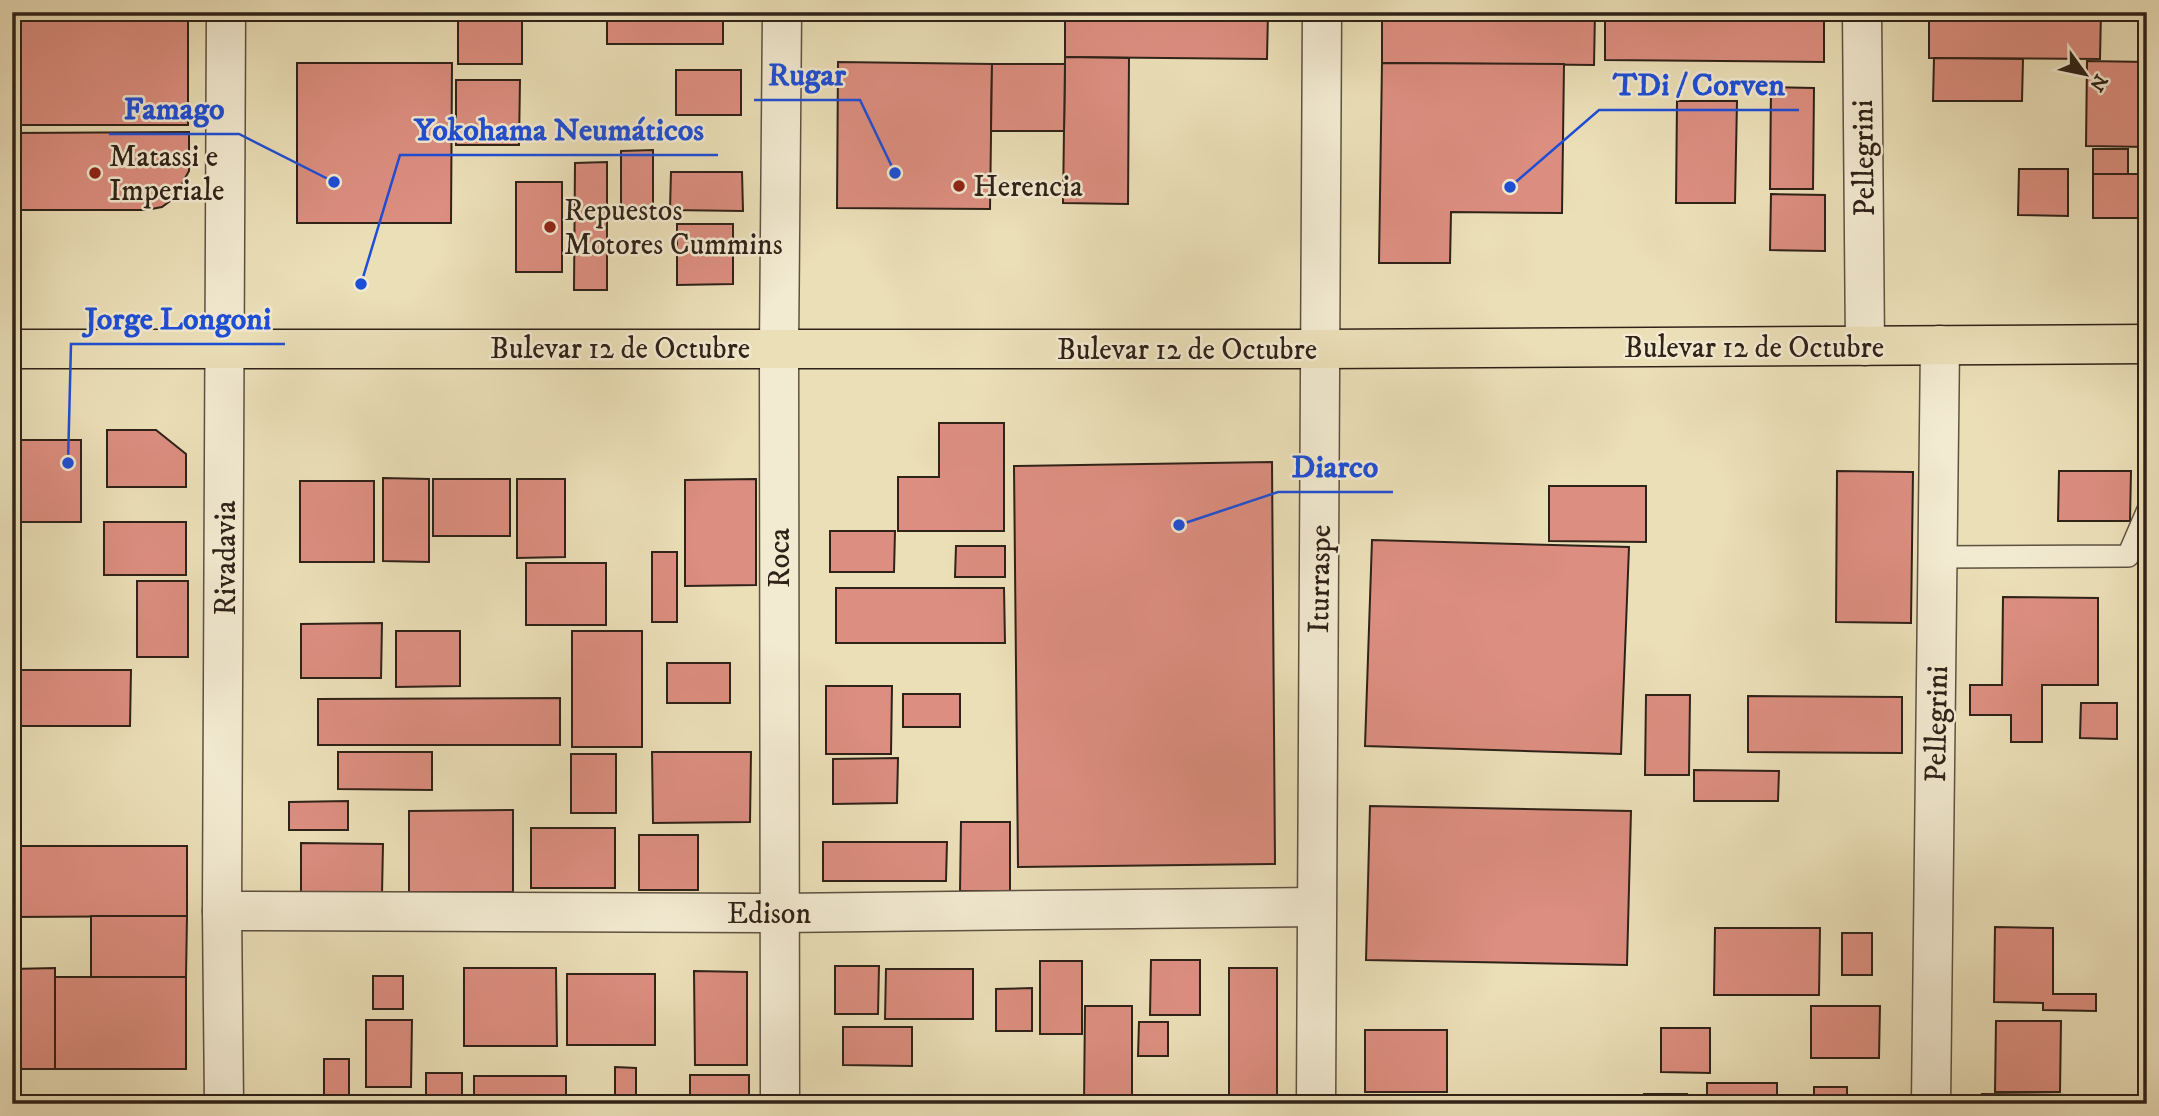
<svg xmlns="http://www.w3.org/2000/svg" width="2159" height="1116" font-family="'IM FELL DW Pica',serif">
  <style>
    .building { fill: #dc8e80; stroke: #2f2218; stroke-width: 2 }
    .lines { fill: none; stroke-linecap: round; stroke-linejoin: round }
    .service-casing { stroke: #5e5140; stroke-width: 24 }
    .minor-casing { stroke: #5e5140; stroke-width: 41 }
    .tertiary-casing { stroke: #5e5140; stroke-width: 41 }
    .trunk-casing { stroke: #2f2218; stroke-width: 41 }
    .service { stroke: #f2ead1; stroke-width: 21 }
    .minor { stroke: #f2ead1; stroke-width: 38 }
    .tertiary { stroke: #f2ead1; stroke-width: 38 }
    .trunk { stroke: #ebdfb8; stroke-width: 38 }
    .poi-dot { fill: #8f2418; stroke: #f2ead1; stroke-width: 2.5 }
    .labels { text-anchor: middle; stroke-width: 5; stroke-linejoin: round; paint-order: stroke }
    .poi-label { font-size: 30px; fill: #2f2218; stroke: #f2ead1; text-anchor: start }
    .street-label { font-size: 30px; fill: #2f2218; stroke: #f2ead1 }
    .leader { fill: none; stroke: #1d4ed8; stroke-width: 2.5 }
    .callout-dot { fill: #1d4ed8; stroke: #f2ead1; stroke-width: 2.5 }
    .callout-label { font-size: 32px; text-anchor: middle; font-weight: bold; fill: #1d4ed8; stroke: #f2ead1; stroke-width: 5; stroke-linejoin: round; paint-order: stroke }
  </style>
  <rect width="100%" height="100%" fill="#ebdfb8"/>
  <filter id="stains"><feTurbulence type="fractalNoise" baseFrequency=".00286" numOctaves="4"/><feColorMatrix values="0 0 0 0 .2 0 0 0 0 .09 0 0 0 0 .02 0 0 0 .5 -.17"/></filter>
  <radialGradient id="worn" r=".72"><stop offset=".6" stop-color="#630" stop-opacity="0"/><stop offset="1" stop-color="#630" stop-opacity=".3"/></radialGradient>
  <!-- building -->
  <g class="building">
    <rect x="12" y="12" width="176" height="113"/>
    <rect x="458" y="12" width="64" height="52"/>
    <rect x="607" y="12" width="116" height="32"/>
    <path d="M1065,12H1268L1267,59L1065,57Z"/>
    <path d="M1382,12H1595L1594,65L1382,63Z"/>
    <path d="M1605,12H1824V62L1605,60Z"/>
    <path d="M1929,12H2101L2100,59L1929,58Z"/>
    <path d="M1065,57L1129,58L1128,204L1063,203Z"/>
    <path d="M1934,58L2023,59L2022,101H1933Z"/>
    <path d="M2087,61L2147,62V147L2086,146Z"/>
    <path d="M838,62L992,64L990,209L837,208Z"/>
    <path d="M297,63H452L451,223H297Z"/>
    <path d="M1382,63L1564,64L1562,213L1451,212L1450,263H1379Z"/>
    <path d="M992,64H1065L1064,131H991Z"/>
    <rect x="676" y="70" width="65" height="45"/>
    <path d="M456,80H520L519,145H456Z"/>
    <path d="M1771,87L1814,88L1813,189H1770Z"/>
    <path d="M1677,101H1737L1735,203H1676Z"/>
    <path d="M189,132V171L174,198L162,207L146,210H12V133Z"/>
    <rect x="2093" y="149" width="35" height="25"/>
    <path d="M653,150V211L621,212V151Z"/>
    <path d="M607,162V290H574L575,163Z"/>
    <path d="M2019,169H2068V216L2018,215Z"/>
    <path d="M671,172H742L743,211L670,210Z"/>
    <rect x="2093" y="174" width="54" height="44"/>
    <rect x="516" y="182" width="46" height="90"/>
    <path d="M1771,194L1825,195V251L1770,250Z"/>
    <path d="M677,224H733V284L677,285Z"/>
    <path d="M939,423H1004V531H898V477H939Z"/>
    <path d="M107,430H156L186,454V487H107Z"/>
    <rect x="12" y="440" width="69" height="82"/>
    <path d="M1272,462L1275,864L1018,867L1014,466Z"/>
    <path d="M1837,471L1913,472L1911,623L1836,622Z"/>
    <path d="M2059,471H2131L2130,521H2058Z"/>
    <path d="M383,478L429,479V562L383,561Z"/>
    <rect x="433" y="479" width="77" height="57"/>
    <path d="M517,479H565V557L517,558Z"/>
    <path d="M756,479V585L685,586V480Z"/>
    <rect x="300" y="481" width="74" height="81"/>
    <path d="M1549,486H1646V542L1549,541Z"/>
    <rect x="104" y="522" width="82" height="53"/>
    <path d="M830,531H895L894,572H830Z"/>
    <path d="M1372,540L1629,547L1621,754L1365,746Z"/>
    <path d="M956,546H1005V577H955Z"/>
    <rect x="652" y="552" width="25" height="70"/>
    <rect x="526" y="563" width="80" height="62"/>
    <rect x="137" y="581" width="51" height="76"/>
    <path d="M836,588H1004L1005,643H836Z"/>
    <path d="M2003,597L2098,598V685H2042V742H2011V715H1970V685H2002Z"/>
    <path d="M382,623L381,678H301V624Z"/>
    <path d="M396,631H460V686L396,687Z"/>
    <rect x="572" y="631" width="70" height="116"/>
    <rect x="667" y="663" width="63" height="40"/>
    <path d="M12,670H131L130,726H12Z"/>
    <path d="M826,686H892L891,754H826Z"/>
    <rect x="903" y="694" width="57" height="33"/>
    <path d="M1646,695H1690L1689,775H1645Z"/>
    <path d="M1748,696L1902,697V753L1748,752Z"/>
    <path d="M560,698V745H318V699Z"/>
    <path d="M2081,703H2117V739L2080,738Z"/>
    <path d="M338,752H432V790L338,789Z"/>
    <path d="M652,752H751L750,822L653,823Z"/>
    <rect x="571" y="754" width="45" height="59"/>
    <path d="M898,758L897,803L833,804V759Z"/>
    <path d="M1694,770L1779,771L1778,801H1694Z"/>
    <path d="M348,801V830H289V802Z"/>
    <path d="M1370,806L1631,811L1627,965L1366,960Z"/>
    <path d="M513,810V892H409V811Z"/>
    <path d="M961,822H1010V891H960Z"/>
    <rect x="531" y="828" width="84" height="60"/>
    <rect x="639" y="835" width="59" height="55"/>
    <path d="M823,842H947L946,881H823Z"/>
    <path d="M301,843L383,844L382,894L301,895Z"/>
    <path d="M12,846H187V916L12,917Z"/>
    <path d="M91,916H187L186,977H91Z"/>
    <path d="M1995,927L2053,928V994H2096V1011L2043,1010V1003L1994,1002Z"/>
    <path d="M1715,928H1820L1819,995H1714Z"/>
    <rect x="1842" y="933" width="30" height="42"/>
    <path d="M1151,960H1200V1015H1150Z"/>
    <rect x="1040" y="961" width="42" height="73"/>
    <path d="M835,966H879L878,1014H835Z"/>
    <path d="M55,968V1069H12V969Z"/>
    <path d="M464,968H556L557,1046H464Z"/>
    <rect x="1229" y="968" width="48" height="136"/>
    <path d="M886,969H973V1019H885Z"/>
    <path d="M694,971L747,972V1065H695Z"/>
    <rect x="567" y="974" width="88" height="71"/>
    <rect x="373" y="976" width="30" height="33"/>
    <rect x="55" y="977" width="131" height="92"/>
    <path d="M1032,988V1031H996V989Z"/>
    <path d="M1085,1006H1132V1104H1084Z"/>
    <path d="M1811,1006H1880L1879,1058H1811Z"/>
    <path d="M366,1020H412L411,1087H366Z"/>
    <path d="M1996,1021H2061L2060,1092H1995Z"/>
    <path d="M1139,1022H1168V1056H1138Z"/>
    <path d="M843,1027H912V1066L843,1065Z"/>
    <path d="M1661,1028H1710V1073L1661,1072Z"/>
    <rect x="1365" y="1030" width="82" height="62"/>
    <rect x="324" y="1059" width="25" height="37"/>
    <path d="M615,1067L636,1068V1104H615Z"/>
    <rect x="426" y="1073" width="36" height="31"/>
    <rect x="690" y="1075" width="59" height="29"/>
    <rect x="474" y="1076" width="92" height="28"/>
    <rect x="1707" y="1083" width="70" height="21"/>
    <rect x="1814" y="1087" width="33" height="17"/>
    <path d="M1644,1094H1687L1686,1104H1644Z"/>
    <path d="M1982,1094L2066,1095V1104H1982Z"/>
    <rect x="2094" y="1095" width="53" height="9"/>
  </g>
  <g class="lines">
    <!-- service casing -->
    <g class="service-casing">
      <path id="service" d="M1938,557L2128,556L2147,512"/>
    </g>
    <!-- minor casing -->
    <g class="minor-casing">
      <g id="minor">
        <path d="M1862,12L1865,346"/>
        <path d="M222,911L780,913L1316,907"/>
        <path d="M780,1104L779,348L782,12"/>
        <path d="M1316,1104L1322,12"/>
        <path d="M1931,1104L1940,345"/>
      </g>
    </g>
    <!-- tertiary casing -->
    <g class="tertiary-casing">
      <path id="tertiary" d="M224,1104L222,911L226,12"/>
    </g>
    <!-- trunk casing -->
    <g class="trunk-casing">
      <path id="trunk" d="M12,349H1322L2147,344"/>
    </g>
    <!-- service -->
    <use href="#service" class="service"/>
    <!-- minor -->
    <use href="#minor" class="minor"/>
    <!-- tertiary -->
    <use href="#tertiary" class="tertiary"/>
    <!-- trunk -->
    <use href="#trunk" class="trunk"/>
  </g>
  <!-- markers -->
  <g class="poi-dot">
    <circle cx="95" cy="173" r="7"/>
    <circle cx="959" cy="186" r="7"/>
    <circle cx="550" cy="227" r="7"/>
  </g>
  <g class="labels">
    <!-- poi labels -->
    <g class="poi-label">
      <text x="109" y="166">Matassi e<tspan x="109" dy="34">Imperiale</tspan></text>
      <text x="973" y="196">Herencia</text>
      <text x="564" y="220">Repuestos<tspan x="564" dy="34">Motores Cummins</tspan></text>
    </g>
    <!-- street labels -->
    <g class="street-label">
      <text transform="translate(1863 158) rotate(-91)" y="10">Pellegrini</text>
      <text x="1754" y="357">Bulevar 12 de Octubre</text>
      <text x="620" y="358">Bulevar 12 de Octubre</text>
      <text x="1187" y="359">Bulevar 12 de Octubre</text>
      <text transform="translate(225 558) rotate(-90)" y="10">Rivadavia</text>
      <text transform="translate(779 558) rotate(-90)" y="10">Roca</text>
      <text transform="translate(1319 579) rotate(-89)" y="10">Iturraspe</text>
      <text transform="translate(1936 724) rotate(-89)" y="10">Pellegrini</text>
      <text x="769" y="923">Edison</text>
    </g>
  </g>
  <!-- callouts -->
  <path class="leader" d="M895 173L860 100H754M1510 187L1599 110H1799M334 182L239 134H109M361 284L400 155H718M68 463L71 344H285M1179 525L1278 492H1393"/>
  <g class="callout-dot">
    <circle cx="895" cy="173" r="7"/>
    <circle cx="1510" cy="187" r="7"/>
    <circle cx="334" cy="182" r="7"/>
    <circle cx="361" cy="284" r="7"/>
    <circle cx="68" cy="463" r="7"/>
    <circle cx="1179" cy="525" r="7"/>
  </g>
  <g class="callout-label">
    <text x="807" y="85">Rugar</text>
    <text x="1699" y="95">TDi / Corven</text>
    <text x="174" y="119">Famago</text>
    <text x="559" y="140">Yokohama Neumáticos</text>
    <text x="178" y="329">Jorge Longoni</text>
    <text x="1335" y="477">Diarco</text>
  </g>
  <!-- margin -->
  <rect width="2159" height="1116" fill="none" stroke="#ebdfb8" stroke-width="42"/>
  <rect x="14" y="14" width="2131" height="1088" fill="none" stroke="#2f2218" stroke-width="3.5"/>
  <rect x="21" y="21" width="2117" height="1074" fill="none" stroke="#2f2218" stroke-width="2"/>
  <!-- north arrow -->
  <g transform="translate(2085 74) rotate(123)" stroke="#f2ead1" stroke-width="5" paint-order="stroke">
  <path d="M0-5L12 26L0 18L-12 26Z" fill="#2f2218"/>
  <text y="-10" font-size="19" font-weight="bold" text-anchor="middle" fill="#2f2218">N</text>
  </g>
  <rect width="100%" height="100%" filter="url(#stains)"/>
  <rect width="100%" height="100%" fill="url(#worn)"/>
</svg>
